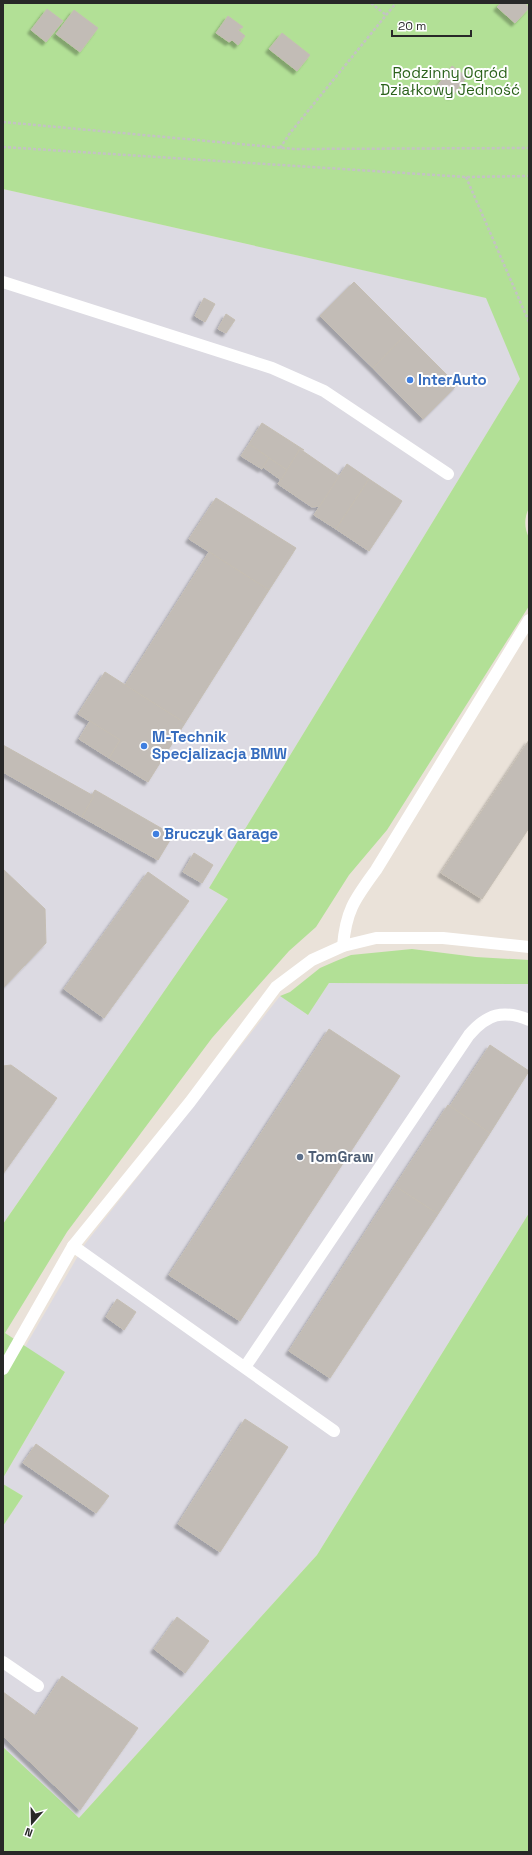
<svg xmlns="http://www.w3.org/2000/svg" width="532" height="1855" font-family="'Space Grotesk',sans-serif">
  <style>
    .industrial { fill: #dcdae2 }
    .green { fill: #b2e096 }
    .building { fill: #c2bcb6; stroke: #c5beb3; filter: url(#shadow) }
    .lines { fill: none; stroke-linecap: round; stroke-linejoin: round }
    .path { stroke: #c3c3c3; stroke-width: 2.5; stroke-dasharray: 3 2; stroke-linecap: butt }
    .service { stroke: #fff; stroke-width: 12 }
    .shop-dot { fill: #3f7fe0; stroke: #fff; stroke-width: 1.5 }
    .service-dot { fill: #5c6f8a; stroke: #fff; stroke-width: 1.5 }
    .labels { text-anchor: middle; stroke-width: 4; stroke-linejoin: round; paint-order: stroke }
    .park-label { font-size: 15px; fill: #2b621b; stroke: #fff }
    .shop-label { font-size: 15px; font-weight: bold; fill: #366cbe; stroke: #fff; text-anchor: start }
    .service-label { font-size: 15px; font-weight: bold; fill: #4e5e75; stroke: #fff; text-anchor: start }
  </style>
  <defs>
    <filter id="shadow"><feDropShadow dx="-3.5" dy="3.5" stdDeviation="1" flood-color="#0004"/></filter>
  </defs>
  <rect width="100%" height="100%" fill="#eae2d9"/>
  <!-- industrial -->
  <g class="industrial">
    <path d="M3,189L487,298L520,379L209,888L228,899L3,1224Z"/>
    <path d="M329,983L529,984V1213L317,1555L79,1818L3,1747V1526L23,1496L3,1484V1478L65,1372L25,1347L85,1244L280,996L308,1015Z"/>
  </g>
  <!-- green -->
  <g class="green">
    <path d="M3,3H529V508C524,518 524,527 529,538V606L387,830L349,875L316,927L289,951L212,1038L67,1232L5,1333L65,1372L3,1478V1224L228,899L209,888L520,379L486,298L3,189Z"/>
    <path d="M412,949L476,957L529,960V984L329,983L308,1015L280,996L290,992L320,968L336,961L351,955Z"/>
    <path d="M529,1213V1852H3V1747L79,1818L317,1555Z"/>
    <path d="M3,1484L23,1496L3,1526Z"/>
  </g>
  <!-- building -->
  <g class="building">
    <path d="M501,3H525L529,8L515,23L497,7Z"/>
    <path d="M47,9L63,21L46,42L31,30Z"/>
    <path d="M74,10L98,28L80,52L56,34Z"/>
    <path d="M228,16L243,27L238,30L245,36L238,45L232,40L229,42L216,33Z"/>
    <path d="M282,33L310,55L297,71L269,49Z"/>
    <path d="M452,66L467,77L452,96L438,85Z"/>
    <path d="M354,282L406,334L373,368L320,316Z"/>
    <path d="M204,298L215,304L205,322L195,316Z"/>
    <path d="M226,314L235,320L226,333L218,329Z"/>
    <path d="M406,334L457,385L423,419L373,368Z"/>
    <path d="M262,423L304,450L300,449L287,470L249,444Z"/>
    <path d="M249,444L269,458L262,469L241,456Z"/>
    <path d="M300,449L339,476L321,506L312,507L278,484Z"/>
    <path d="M269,458L287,470L281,480L263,467Z"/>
    <path d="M347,464L369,479L336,529L314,515Z"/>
    <path d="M369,479L402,501L369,551L336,529Z"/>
    <path d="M216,498L296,548L269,590L189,539Z"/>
    <path d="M209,552L269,590L185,723L125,685Z"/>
    <path d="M105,672L185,723L148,782L109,758L120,740L78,714Z"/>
    <path d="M90,721L120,740L109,758L79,739Z"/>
    <path d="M529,740V828L482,899L441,873Z"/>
    <path d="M3,745L92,795L94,796L82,817L3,772Z"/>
    <path d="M95,790L173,835L158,860L82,817L94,796L92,795Z"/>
    <path d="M194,853L213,865L202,883L183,872Z"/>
    <path d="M3,869L45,909L46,943L3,988Z"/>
    <path d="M148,872L189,901L104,1018L64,989Z"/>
    <path d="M329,1029L400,1076L240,1321L169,1275Z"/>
    <path d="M490,1045L529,1071L490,1133L450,1106Z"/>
    <path d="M11,1065L57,1098L3,1174V1066Z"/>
    <path d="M448,1105L490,1133L438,1214L395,1186Z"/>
    <path d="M395,1186L438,1214L330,1378L289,1351Z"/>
    <path d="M117,1299L136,1312L124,1330L106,1317Z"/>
    <path d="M245,1419L288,1447L220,1552L178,1524Z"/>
    <path d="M36,1444L109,1496L96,1513L23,1463Z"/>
    <path d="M177,1617L209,1641L185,1673L154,1649Z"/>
    <path d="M62,1676L138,1728L80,1810L3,1736V1692L36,1716Z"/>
  </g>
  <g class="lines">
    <!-- path -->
    <g class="path">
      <path d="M371,3L386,15"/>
      <path d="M3,122L294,149L529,148"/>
      <path d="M3,147L466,177L529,176"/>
      <path d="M280,148L290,133L396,3"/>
      <path d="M466,177L529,322"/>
    </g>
    <!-- service -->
    <g class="service">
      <path d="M3,282L272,368L324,391L448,474"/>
      <path d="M343,946C346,910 355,899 376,870L529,620"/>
      <path d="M73,1246L334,1431"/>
      <path d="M245,1367L469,1035C487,1014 503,1009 529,1020"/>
      <path d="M3,1369L73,1246L190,1102L276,987L312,960L343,946L376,938H443L529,947"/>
      <path d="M3,1662L38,1686"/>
    </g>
  </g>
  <!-- markers -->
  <g class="shop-dot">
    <circle cx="410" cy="380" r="4"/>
    <circle cx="144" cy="746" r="4"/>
    <circle cx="156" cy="834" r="4"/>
  </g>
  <circle class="service-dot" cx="300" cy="1157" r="4"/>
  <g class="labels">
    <!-- park labels -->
    <g class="park-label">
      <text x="450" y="78">Rodzinny Ogród<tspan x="450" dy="17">Działkowy Jedność</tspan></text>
    </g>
    <!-- shop labels -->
    <g class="shop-label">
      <text x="418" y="385">InterAuto</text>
      <text x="152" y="742">M-Technik<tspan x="152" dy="17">Specjalizacja BMW</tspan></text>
      <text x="164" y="839">Bruczyk Garage</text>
    </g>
    <!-- service labels -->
    <g class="service-label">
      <text x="308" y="1162">TomGraw</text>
    </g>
  </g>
  <!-- border -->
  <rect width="532" height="1855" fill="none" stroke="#282828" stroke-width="8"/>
  <!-- north arrow -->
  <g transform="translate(32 1823) rotate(200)" stroke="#ffffff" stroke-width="3" paint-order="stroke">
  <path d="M0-3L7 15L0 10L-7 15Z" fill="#282828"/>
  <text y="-6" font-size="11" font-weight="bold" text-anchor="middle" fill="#282828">N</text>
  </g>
  <!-- scale -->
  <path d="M392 30v6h79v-6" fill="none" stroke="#282828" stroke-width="2"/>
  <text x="398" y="30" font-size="12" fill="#282828" stroke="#ffffff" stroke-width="3" paint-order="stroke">20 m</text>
</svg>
